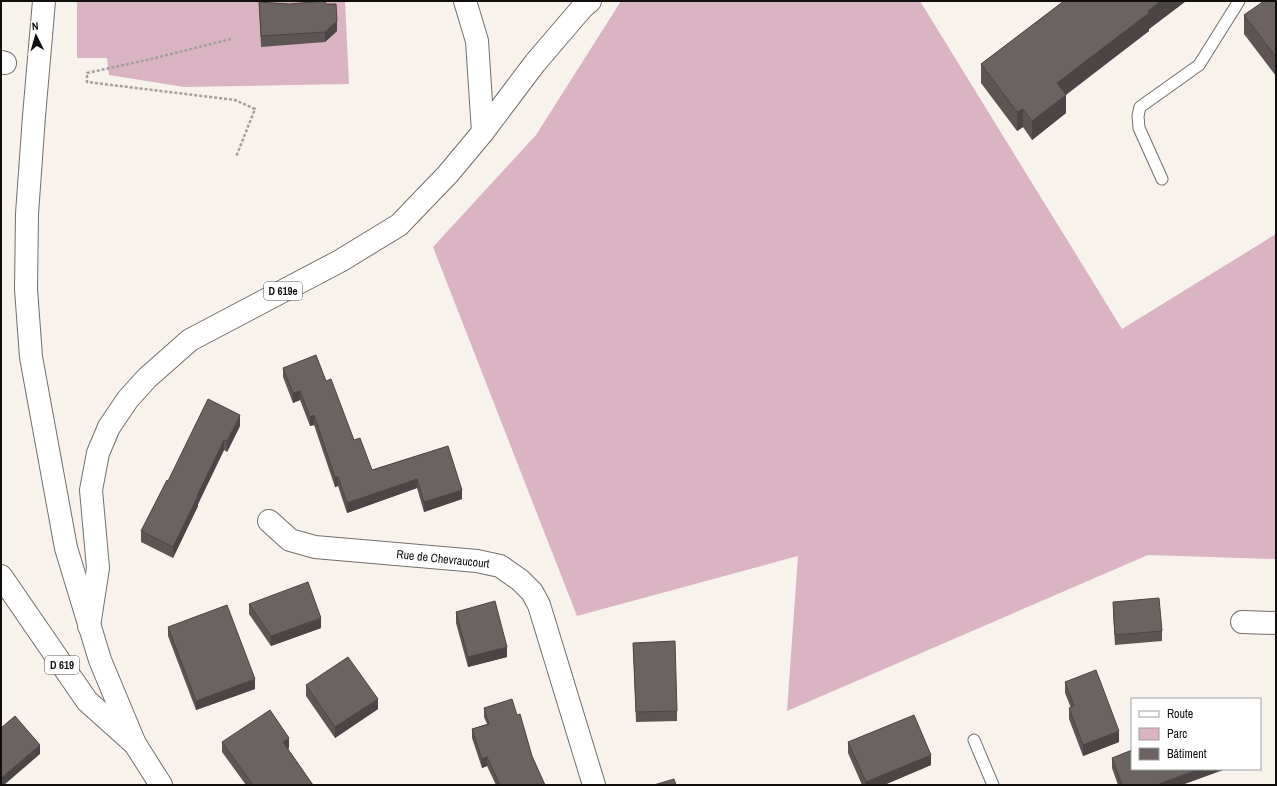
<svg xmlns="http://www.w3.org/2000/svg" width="1277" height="786" font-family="'Archivo Narrow',sans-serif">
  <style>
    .green { fill: #dab4c2 }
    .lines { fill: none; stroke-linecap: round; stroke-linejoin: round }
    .lane-casing { stroke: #746e6a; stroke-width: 13 }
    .street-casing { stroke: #746e6a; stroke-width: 24 }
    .secondary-casing { stroke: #746e6a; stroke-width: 24 }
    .primary-casing { stroke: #746e6a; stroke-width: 24 }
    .path { stroke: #a39f9b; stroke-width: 2.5; stroke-dasharray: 3 2; stroke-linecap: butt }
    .lane { stroke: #fff; stroke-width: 11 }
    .street { stroke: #fff; stroke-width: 22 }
    .secondary { stroke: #fff; stroke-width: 22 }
    .primary { stroke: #fff; stroke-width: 22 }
    .wall { fill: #5c5554 }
    .shaded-wall { fill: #4b4545 }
    .building { fill: #6b6362; stroke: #4b4545 }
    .labels { text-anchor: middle; stroke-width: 4; stroke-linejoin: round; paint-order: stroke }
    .shield { fill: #fff; stroke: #585756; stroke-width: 1 }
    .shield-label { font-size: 11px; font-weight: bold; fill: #110f0e }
    .street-label { font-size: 12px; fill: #110f0e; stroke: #fff }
  </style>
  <rect width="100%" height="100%" fill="#f8f2ed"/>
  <!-- green -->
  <g class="green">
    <path d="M77,1H345L349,84L184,87L109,75L107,58H77Z"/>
    <path d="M621,1H920L1122,329L1276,234V559L1148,555L787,711L798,556L577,616L433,247L536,135Z"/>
  </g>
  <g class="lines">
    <!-- lane casing -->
    <g class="lane-casing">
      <g id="lane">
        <path d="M1162,179L1139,128L1138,116L1140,107L1199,65L1239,1"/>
        <path d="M974,740L993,785"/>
      </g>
    </g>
    <!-- street casing -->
    <g class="street-casing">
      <g id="street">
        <path d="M1,62L5,63"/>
        <path d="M269,521L290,540L315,547L477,561L500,566L520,580L532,592L539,605L594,785"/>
        <path d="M1242,622L1276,623"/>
      </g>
    </g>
    <!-- secondary casing -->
    <g class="secondary-casing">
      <path id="secondary" d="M44,1L34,116L27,214L26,289L31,357L66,548L100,660L135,744"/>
    </g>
    <!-- primary casing -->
    <g class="primary-casing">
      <g id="primary">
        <path d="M465,1L477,41L483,132"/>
        <path d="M1,576L87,701L135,744L161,785"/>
        <path d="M89,626L98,568L91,490L98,453L109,427L128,399L147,378L190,340L340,261L399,225L448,174L483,132L535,63L582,8L590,1"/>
      </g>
    </g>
    <!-- path -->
    <path class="path" d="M231,39L151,59L87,73V82L235,100L255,109L236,157"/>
    <!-- lane -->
    <use href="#lane" class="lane"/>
    <!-- street -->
    <use href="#street" class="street"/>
    <!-- secondary -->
    <use href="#secondary" class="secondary"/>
    <!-- primary -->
    <use href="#primary" class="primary"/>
  </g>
  <!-- wall -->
  <g class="wall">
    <path d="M1064,1H1186L1149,29V31L1066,95V113L1032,140L1023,127L1017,131L981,83V64Z"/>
    <path d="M1276,1V76L1244,34V15Z"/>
    <path d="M259,2L289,4H326L337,31L325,42L261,47Z"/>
    <path d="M283,368L326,381L354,440L372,470L448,446L462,499L424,512L417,488L347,513L338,486L335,487L314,425L310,426L300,400L293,403L283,377Z"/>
    <path d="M240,426L227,452L224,450L198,504V506L173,558L141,542V531L168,481Z"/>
    <path d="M1113,602L1162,631V641L1115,645L1113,613Z"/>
    <path d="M249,604L321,628L271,646L249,614Z"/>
    <path d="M456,612L507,657L468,667L456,623Z"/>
    <path d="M168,627L255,689L196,710L168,636Z"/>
    <path d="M633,643L677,711V721L636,722Z"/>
    <path d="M1065,682L1119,742L1083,756L1069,719V708H1071L1065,693Z"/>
    <path d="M306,685L378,709L335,738L306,696Z"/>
    <path d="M484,708L517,715L532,756L545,785H496L487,766L482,768L472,738V729L487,724L484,717Z"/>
    <path d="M222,742L289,748L288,749L313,785H246L222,752Z"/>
    <path d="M848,742L931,765L884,785H862L848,753Z"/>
    <path d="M1112,758L1182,785H1118L1112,768Z"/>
  </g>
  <!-- shaded-wall -->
  <g class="shaded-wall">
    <path d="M1161,1H1186L1149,29V31L1057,101V83Z"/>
    <path d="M337,21V31L325,42V32Z"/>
    <path d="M1066,95V113L1032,140V121Z"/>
    <path d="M1023,109V127L1017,131V112Z"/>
    <path d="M300,391V400L293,403V393Z"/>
    <path d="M240,415V426L227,452V441Z"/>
    <path d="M314,415V425L310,426V417Z"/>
    <path d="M224,440V450L198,504V506L173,558V547Z"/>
    <path d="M335,477H338V486L335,487Z"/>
    <path d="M417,479V488L347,513V503Z"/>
    <path d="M462,490V499L424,512V502Z"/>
    <path d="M321,618V628L271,646V636Z"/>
    <path d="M507,647V657L468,667V657Z"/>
    <path d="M255,679V689L196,710V701Z"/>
    <path d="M378,699V709L335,738V727Z"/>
    <path d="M1119,731V742L1083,756V745Z"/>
    <path d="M289,738V748L283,752V742Z"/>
    <path d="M40,745V754L4,785H1V778Z"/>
    <path d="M931,755V765L884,785H866V782Z"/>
    <path d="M487,757V766L482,768V759Z"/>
    <path d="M1199,769H1226L1182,785H1159V784Z"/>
  </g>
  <!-- building -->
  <g class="building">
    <path d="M325,1L326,4H336L337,21L325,32L261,36L259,2L289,4Z"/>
    <path d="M1064,1H1161L1148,11L1149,13L1057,83L1066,95L1032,121L1023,109L1017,112L981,64Z"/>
    <path d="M1264,1H1276V57L1244,15Z"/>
    <path d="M316,355L326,381L331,379L354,440L360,438L372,470L448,446L462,490L424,502L417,479L347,503L338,477H335L314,415L310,417L300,391L293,393L283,368Z"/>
    <path d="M208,399L240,415L227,441L224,440L197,496H198L173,547L141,531L167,480L168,481Z"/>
    <path d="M308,582L321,618L271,636L249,604Z"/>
    <path d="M1159,598L1162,631L1115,635L1113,602Z"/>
    <path d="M495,601L507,647L468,657L456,612Z"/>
    <path d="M227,605L255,679L196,701L168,627Z"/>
    <path d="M675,641L677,711L636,712L633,643Z"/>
    <path d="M348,657L378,699L335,727L306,685Z"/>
    <path d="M1096,670L1119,731L1083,745L1069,708L1074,706L1065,682Z"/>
    <path d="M512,699L517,715L520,714L532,756L545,785H500L487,757L482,759L472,729L489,724L484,708Z"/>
    <path d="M270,710L289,738L283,742L313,785H253L222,742Z"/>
    <path d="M914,715L931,755L866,782L848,742Z"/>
    <path d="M15,716L40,745L1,778V728Z"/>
    <path d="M1132,750V769H1199L1159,784V785H1122L1112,758Z"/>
    <path d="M674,779L676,785H654Z"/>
  </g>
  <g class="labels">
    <!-- shield labels -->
    <g class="shield">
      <rect x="264" y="282" width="38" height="18" rx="3"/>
      <rect x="45" y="656" width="34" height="18" rx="3"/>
    </g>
    <g class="shield-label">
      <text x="283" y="295">D 619e</text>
      <text x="62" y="669">D 619</text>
    </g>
    <!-- street labels -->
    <g class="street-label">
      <text transform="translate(443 559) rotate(6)" y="4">Rue de Chevraucourt</text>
    </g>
  </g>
  <!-- border -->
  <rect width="1277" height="786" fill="none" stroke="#110f0e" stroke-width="4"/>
  <!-- legend -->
  <rect x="1131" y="698" width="130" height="72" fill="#ffffff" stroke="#a09f9f"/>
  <rect x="1139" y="711" width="20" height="6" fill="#ffffff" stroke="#a09f9f"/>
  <text x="1167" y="718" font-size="12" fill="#110f0e">Route</text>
  <rect x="1139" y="728" width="20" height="12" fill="#dab4c2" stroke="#a09f9f"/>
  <text x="1167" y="738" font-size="12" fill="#110f0e">Parc</text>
  <rect x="1139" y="748" width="20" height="12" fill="#6b6362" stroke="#a09f9f"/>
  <text x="1167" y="758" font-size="12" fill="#110f0e">Bâtiment</text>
  <!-- north arrow -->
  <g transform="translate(36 36) rotate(355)" stroke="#ffffff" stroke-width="3" paint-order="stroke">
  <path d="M0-3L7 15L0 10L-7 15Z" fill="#110f0e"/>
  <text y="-6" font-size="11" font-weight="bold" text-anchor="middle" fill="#110f0e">N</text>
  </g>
</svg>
